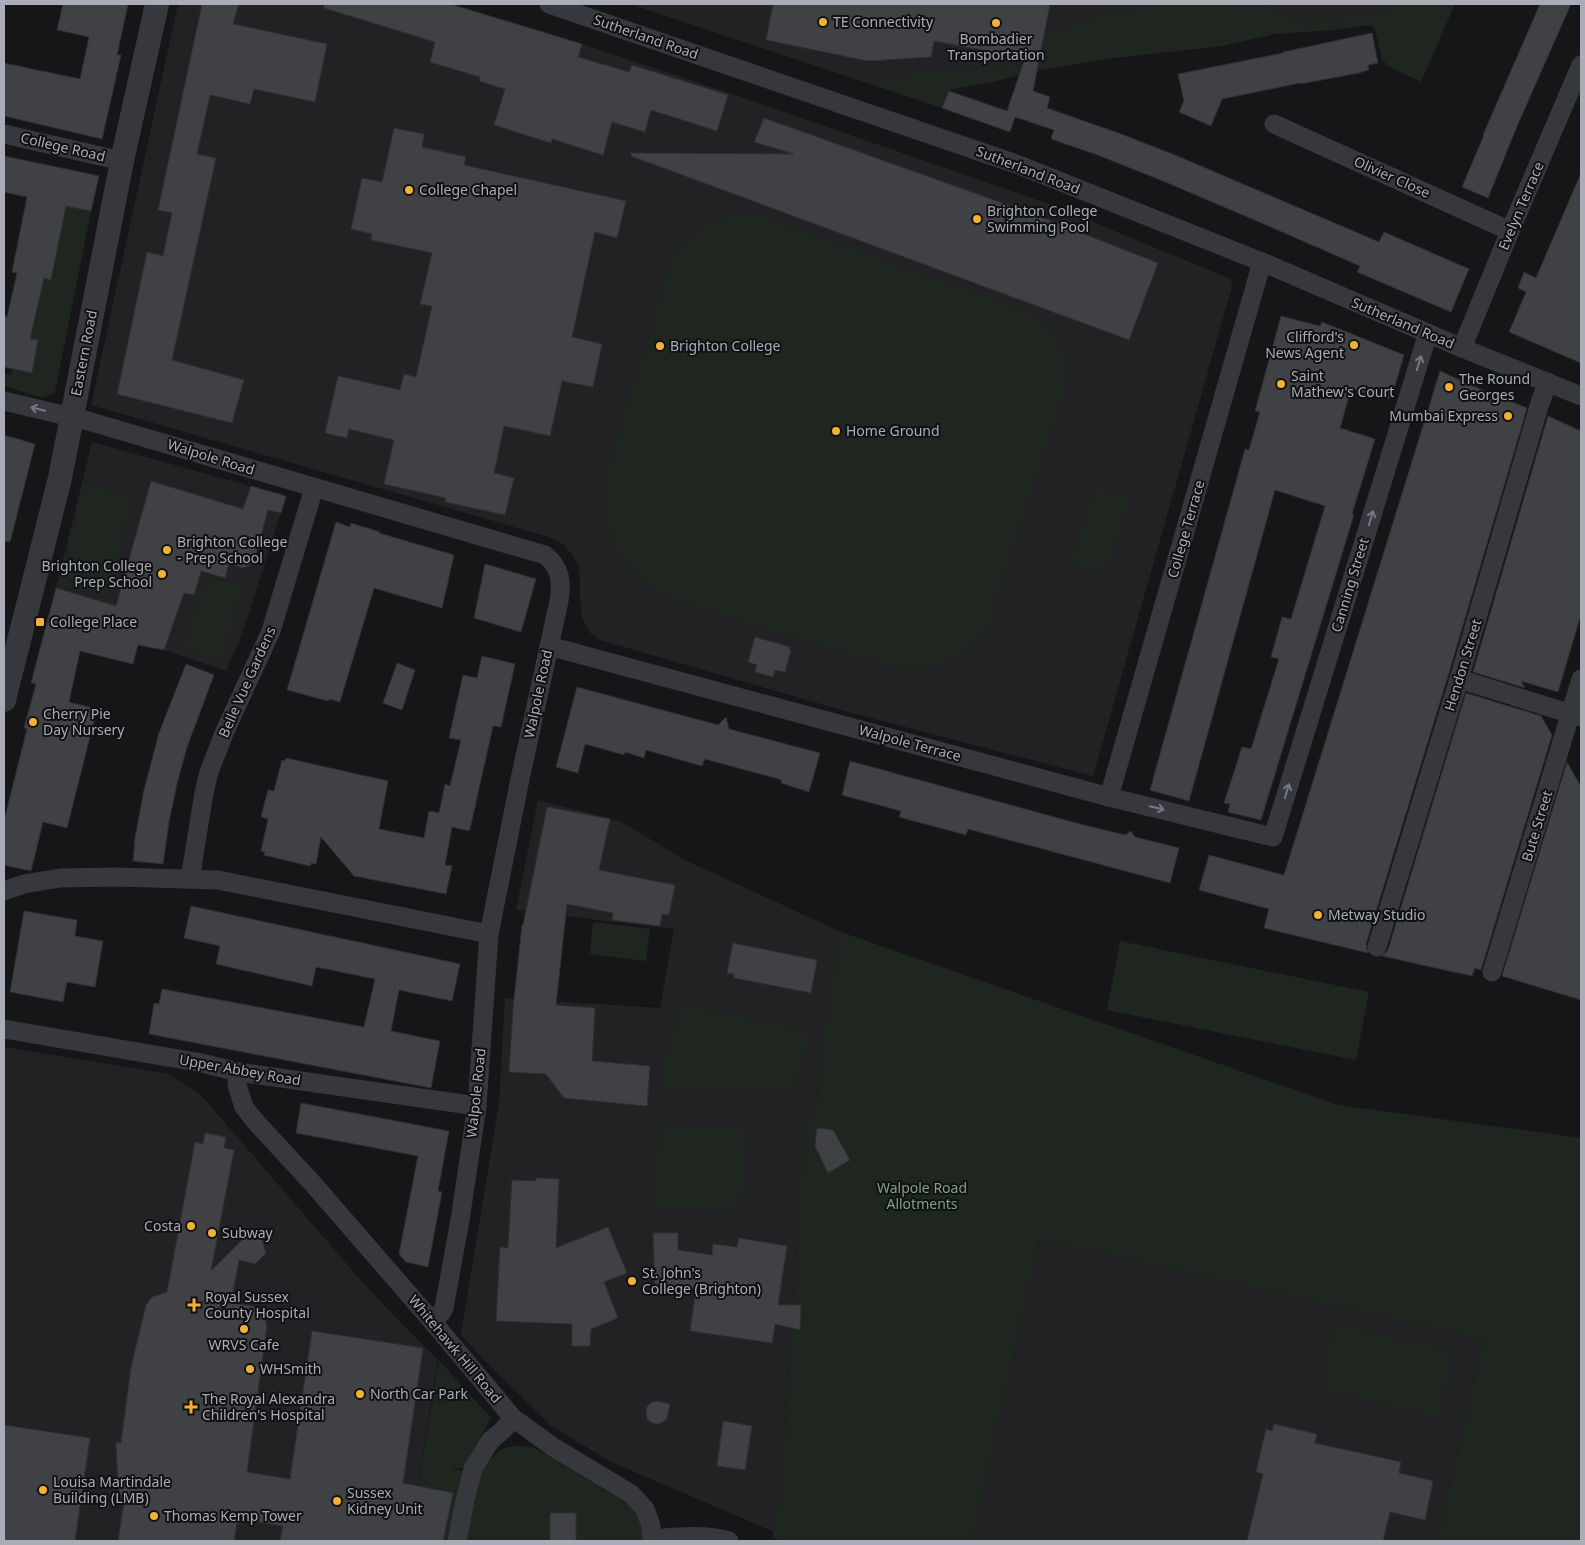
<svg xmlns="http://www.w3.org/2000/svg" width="1585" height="1545" font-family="'Noto Sans',sans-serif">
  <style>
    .built { fill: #222225 }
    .green { fill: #1e261f }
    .building { fill: #404145; stroke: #303034 }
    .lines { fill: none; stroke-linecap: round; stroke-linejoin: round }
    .minor { stroke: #37383d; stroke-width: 19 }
    .tertiary { stroke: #37383d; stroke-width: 24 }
    .oneway { stroke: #757881 }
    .poi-dot { fill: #f2b134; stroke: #111113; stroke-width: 2 }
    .labels { text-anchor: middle; stroke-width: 4; stroke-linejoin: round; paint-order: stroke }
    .poi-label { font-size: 14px; fill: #a8adb8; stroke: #111113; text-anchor: start }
    .street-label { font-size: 14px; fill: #a8adb8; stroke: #111113 }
    .park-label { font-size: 14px; fill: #7fa381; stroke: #111113 }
  </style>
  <rect width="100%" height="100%" fill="#161618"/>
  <!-- built -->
  <g class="built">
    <path d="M178,4H450L582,44L744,98L1049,204L1231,279L1232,287L1093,776L852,713L600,640L590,633L582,618L580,598V578L578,566L574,557L563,544L549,537L91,405Z"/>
    <path d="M630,4H1409L1384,19L1274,34L1222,46L1105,59L1071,65L855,79Z"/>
    <path d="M92,442L286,496L252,604L239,642L226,671L164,650L138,645L133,664L43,641Z"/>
    <path d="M538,800L620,821L685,860L841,932L824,1026L815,1117L805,1125L795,1226L798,1227L783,1458L774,1532L609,1461L550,1425L480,1356L461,1334L499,1103L505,998L660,1008L674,929L516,910Z"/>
    <path d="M4,1047L169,1074L201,1095L364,1284L404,1326L438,1360L409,1541H4Z"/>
    <path d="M1040,1240L1483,1340L1437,1541H972Z"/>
  </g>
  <!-- green -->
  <g class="green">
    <path d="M1400,4H1455L1421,82L1388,66L1382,59L1375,29L1370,25L1333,30L1274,34L1222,46L1105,59L1035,71L997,81L949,90L942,108L855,79L1041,63L1047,34L1103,14L1161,6L1272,8L1295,20L1370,17L1389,13Z"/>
    <path d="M65,205L91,211L55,392L43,398L4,386V373L11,375L12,369L32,373L38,341L30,339L44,278L51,280Z"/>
    <path d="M745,215L759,216L788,226L1017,308C1052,323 1071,347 1067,386L989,623C970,655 934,674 897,668L682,603C671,598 659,593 649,585C621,566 603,529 605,496C606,483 609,470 612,458L671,262C692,231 708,219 745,215Z"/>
    <path d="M85,484L133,497L107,596L59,584Z"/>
    <path d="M1095,486L1131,497L1106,575L1070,563Z"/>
    <path d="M206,576L243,587L220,661L184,650Z"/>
    <path d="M593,922L650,929L646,961L590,954Z"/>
    <path d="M841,932L1338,1105L1581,1138V1541H1437L1483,1340L1040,1240L972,1541H786L773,1538L783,1458L798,1228L795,1226L805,1124L815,1117L824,1026Z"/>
    <path d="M1120,941L1369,992L1356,1060L1107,1010Z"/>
    <path d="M683,1005L810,1032L795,1086L662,1090C662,1060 674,1033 683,1005Z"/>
    <path d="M659,1125L746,1130L741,1211L655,1206Z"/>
    <path d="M1334,1324L1453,1351L1438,1417L1320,1390Z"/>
    <path d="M439,1360L491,1418L463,1468H451L481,1476C493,1449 508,1440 537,1449L629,1505L647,1527L666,1541H409Z"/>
  </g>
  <!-- building -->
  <g class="building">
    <path d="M63,4H128L117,55H121L102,139L4,116V63L80,79L89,37L57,30Z"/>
    <path d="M202,4H239L233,24L327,44L315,102L254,89L250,104L210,95L197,154L216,158L172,360L244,380L232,423L117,394L147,252L163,256L172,213L158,210Z"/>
    <path d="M324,4H450L582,44L578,57L629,72L632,65L728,95L717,131L651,110L645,132L612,122L603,155L552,139L551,143L494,125L505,89L479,81L480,77L430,62L435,42L324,8Z"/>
    <path d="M773,4H1050L1033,91L1050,97L1047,108L1121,134L1175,155L1379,242L1384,232L1469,269L1451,312L1357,272L1360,266L1280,231L1163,181L1095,154L1051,139L1054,130L1015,117L1010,132L942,108L949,91L1007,111L1025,58L934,41L931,57L868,61L766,40Z"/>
    <path d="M1540,4H1571L1518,124L1488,198L1462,187L1484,135H1483Z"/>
    <path d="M1372,33L1378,63L1368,65L1369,70L1359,73L1300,84V83L1222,99L1211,126L1179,112L1184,101L1178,74L1283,53V52Z"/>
    <path d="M764,118L1036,215L1158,263L1129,340L631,156V153L794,154L754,142Z"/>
    <path d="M394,128L424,134L422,147L466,157L464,165L626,201L617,238L595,232L572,337L602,344L593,387L562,381L550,436L504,426L494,473L514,478L505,515L445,502L446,498L384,484L394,440L349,429L347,438L325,433L338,376L400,390L404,374L416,377L432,306L420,304L432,253L371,240L372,234L351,229L362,178L382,182Z"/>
    <path d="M4,156L99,176L91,211L66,206L51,280L44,278L30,339L38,340L32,373L4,367V316L7,317L17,273L12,272L27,197L4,192Z"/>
    <path d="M1581,173V363L1509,332L1526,292L1518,288L1524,272L1536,278Z"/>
    <path d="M1281,316L1320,326L1322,322L1404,355L1395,386H1393L1389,399L1351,389L1340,428L1375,439L1352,514H1354L1349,531L1261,820L1228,812L1230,804L1224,803L1242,747L1251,749L1279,659L1271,657L1282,617L1291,619L1325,506L1275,490L1189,801L1150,790L1245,449L1249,450L1260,412L1255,411Z"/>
    <path d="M1440,371L1482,390L1527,408L1448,676L1366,944L1368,953L1264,928L1269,909L1199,890L1209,855L1284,875Z"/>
    <path d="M1548,416L1581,431V614L1558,692L1521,681L1525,688L1473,672Z"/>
    <path d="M4,435L35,444L10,542L4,541Z"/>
    <path d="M151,481L243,509L251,486L286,496L281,513L268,510L254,561L249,566L243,568L229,563L225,578L201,571L194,595L184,593L164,650L138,645L133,664L80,651L69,702L97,709L67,828L43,822L31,871L4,865V821L27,729L24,728L36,684L31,683L56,588L116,606Z"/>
    <path d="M336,522L350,527L351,523L380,532L379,533L454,555L442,608L374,588L340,702L329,699L328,701L287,690Z"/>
    <path d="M485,564L536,579L521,632L474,618Z"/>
    <path d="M755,637L790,647L789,649L791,650L785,672L775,670L773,677L755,672L757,665L748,662Z"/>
    <path d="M482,656L515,664L501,727L493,726L470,829L469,831L452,827L445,865L452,866L446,894L354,876L321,837L316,864L311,863L310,866L264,855L265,852L261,851L268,819L261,817L268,790L274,791L282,760L285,761L286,758L388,781L379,829L424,838L429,811L439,813L445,784L450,786L461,740L449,738L463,675L477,678Z"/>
    <path d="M397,663L415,670L402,710L383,703Z"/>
    <path d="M186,664L214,675L187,747L177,784L169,822L163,864L133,861L135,838L144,790L159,733Z"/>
    <path d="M577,687L718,725L726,717L729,729L820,753L809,792L781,783L782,780L705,759L702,766L646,750L644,758L625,752L624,755L585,744L578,773L556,767Z"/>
    <path d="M1466,693L1541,716L1552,735L1481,970L1475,968L1472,976L1382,956L1388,950Z"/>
    <path d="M850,761L1080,824L1125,835L1131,831L1135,837L1179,848L1170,883L968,829L966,835L899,817L901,811L842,795Z"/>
    <path d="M1567,762L1581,787V1000L1502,976Z"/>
    <path d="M547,807L610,819L599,870L675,885L669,915L662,914L660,926L612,920L613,913L567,904L556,1005L595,1008L592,1061L650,1066L647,1106L564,1098L546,1074L509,1072L513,1009L522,925H523Z"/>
    <path d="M191,906L460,964L452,1001L399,990L391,1031L440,1041L431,1088L149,1034L154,1003L159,1004L162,989L364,1027L375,979L316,967L312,986L216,964L220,946L184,938Z"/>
    <path d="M24,911L77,920L75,936L103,941L95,987L67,982L63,1002L10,992Z"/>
    <path d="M733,943L817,960L811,993L734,978V974L727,973Z"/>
    <path d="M301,1103L449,1131L438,1191L442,1192L428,1267L406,1262L399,1254L418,1156L296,1133Z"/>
    <path d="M817,1128L833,1130L850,1160L828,1173L815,1146Z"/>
    <path d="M205,1133L226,1137L224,1148L234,1150L211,1271L247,1235L262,1239L266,1253L255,1264L239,1260L231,1303L252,1306L256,1308L264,1315L267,1325L247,1472L290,1479L312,1331L423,1348L403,1483L453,1493L443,1541H280L283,1526L241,1519L240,1524L237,1523L234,1541H118L124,1502L118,1489L116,1442L121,1443L131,1367L146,1305L152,1297L167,1292L195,1142L203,1144Z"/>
    <path d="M536,1178L559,1179L556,1248L608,1227L627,1273L604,1282L618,1318L591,1329L590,1346H572V1324L496,1321L500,1247L508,1248L512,1180L536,1181Z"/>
    <path d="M653,1233H678V1250L712,1255L713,1244L737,1247L739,1238L787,1246L778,1305H801L800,1330L775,1324L772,1343L690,1331L696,1289L655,1290Z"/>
    <path d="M656,1401L670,1404L667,1418L663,1422L658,1424L652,1423L647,1419L646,1413L647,1407L651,1403Z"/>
    <path d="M723,1421L752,1426L745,1470L717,1466Z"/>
    <path d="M1274,1424L1317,1434L1315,1443L1401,1462L1399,1473L1433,1481L1425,1520L1390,1512L1383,1541H1247L1263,1474L1256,1472L1266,1429L1272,1431Z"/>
    <path d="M4,1425L90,1438L75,1541H4Z"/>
    <rect x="550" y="1513" width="26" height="28"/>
  </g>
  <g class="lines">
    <!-- minor -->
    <g class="minor">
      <path d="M549,4L1019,165L1262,262L1462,348L1581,396"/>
      <path d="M1274,124L1510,231"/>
      <path d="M4,134L122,161"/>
      <path d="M1462,348L1510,231L1581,65"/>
      <path d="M4,401L88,421L545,555C561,568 562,582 559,601L520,779L489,934L477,1106L460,1220L444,1308L442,1312L432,1321"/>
      <path d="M549,646L1109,797L1273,837L1428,333"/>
      <path d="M1459,679L1581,717"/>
      <path d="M1109,797L1262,262"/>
      <path d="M190,879L204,793L209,772L225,731L271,631L314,488"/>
      <path d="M4,891L24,884L60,878L116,877L218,880L489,934"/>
      <path d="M1377,947L1459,679L1540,403L1548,382"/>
      <path d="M1492,972L1581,679"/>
      <path d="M4,1029L202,1063L238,1072L477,1106"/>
      <path d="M238,1072L237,1085L244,1107L255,1121L314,1185L432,1321L513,1418L553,1447L631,1494L645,1509L651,1526L652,1539C678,1537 704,1534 729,1541"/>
      <path d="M457,1541L465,1500L473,1469L490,1441L503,1430L513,1418"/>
    </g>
    <!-- tertiary -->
    <path class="tertiary" d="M4,700L60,478L122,161L157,4"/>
  </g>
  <!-- one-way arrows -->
  <defs><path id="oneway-shaft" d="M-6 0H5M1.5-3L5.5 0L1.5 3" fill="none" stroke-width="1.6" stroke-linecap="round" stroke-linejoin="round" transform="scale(1.25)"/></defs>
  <g class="oneway">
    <use href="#oneway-shaft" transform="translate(1419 363) rotate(-73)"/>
    <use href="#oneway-shaft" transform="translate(38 409) rotate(-166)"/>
    <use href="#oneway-shaft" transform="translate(1371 518) rotate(-73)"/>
    <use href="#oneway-shaft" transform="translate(1287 791) rotate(-73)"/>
    <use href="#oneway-shaft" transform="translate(1157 808) rotate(14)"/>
  </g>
  <!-- markers -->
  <g class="poi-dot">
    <circle cx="823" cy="22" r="5"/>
    <circle cx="996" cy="23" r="5"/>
    <circle cx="409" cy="190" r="5"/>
    <circle cx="977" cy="219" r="5"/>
    <circle cx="1354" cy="345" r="5"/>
    <circle cx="660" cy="346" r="5"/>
    <circle cx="1281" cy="384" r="5"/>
    <circle cx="1449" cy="387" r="5"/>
    <circle cx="1508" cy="416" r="5"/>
    <circle cx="836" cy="431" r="5"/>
    <circle cx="167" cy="550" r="5"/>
    <circle cx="162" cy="574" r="5"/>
    <rect x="35" y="617" width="10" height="10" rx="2.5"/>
    <circle cx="33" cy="722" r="5"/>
    <circle cx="1318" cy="915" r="5"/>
    <circle cx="191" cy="1226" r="5"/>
    <circle cx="212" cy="1233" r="5"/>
    <circle cx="632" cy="1281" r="5"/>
    <path d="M191.5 1297.5h5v5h5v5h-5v5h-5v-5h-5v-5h5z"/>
    <circle cx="244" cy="1329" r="5"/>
    <circle cx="250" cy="1369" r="5"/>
    <circle cx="360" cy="1394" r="5"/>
    <path d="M188.5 1399.5h5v5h5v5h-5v5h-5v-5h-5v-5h5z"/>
    <circle cx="43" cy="1490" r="5"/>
    <circle cx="337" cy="1501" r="5"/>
    <circle cx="154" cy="1516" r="5"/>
  </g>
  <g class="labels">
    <!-- poi labels -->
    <g class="poi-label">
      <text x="833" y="27">TE Connectivity</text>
      <text x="996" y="44" text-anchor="middle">Bombadier<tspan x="996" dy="16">Transportation</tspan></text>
      <text x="419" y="195">College Chapel</text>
      <text x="987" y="216">Brighton College<tspan x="987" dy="16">Swimming Pool</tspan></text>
      <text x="1344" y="342" text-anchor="end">Clifford's<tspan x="1344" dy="16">News Agent</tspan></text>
      <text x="670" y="351">Brighton College</text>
      <text x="1291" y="381">Saint<tspan x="1291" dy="16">Mathew's Court</tspan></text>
      <text x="1459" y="384">The Round<tspan x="1459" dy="16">Georges</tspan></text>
      <text x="1498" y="421" text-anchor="end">Mumbai Express</text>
      <text x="846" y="436">Home Ground</text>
      <text x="177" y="547">Brighton College<tspan x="177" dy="16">- Prep School</tspan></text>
      <text x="152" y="571" text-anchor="end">Brighton College<tspan x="152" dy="16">Prep School</tspan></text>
      <text x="50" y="627">College Place</text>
      <text x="43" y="719">Cherry Pie<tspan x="43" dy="16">Day Nursery</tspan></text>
      <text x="1328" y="920">Metway Studio</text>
      <text x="181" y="1231" text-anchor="end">Costa</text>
      <text x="222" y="1238">Subway</text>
      <text x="642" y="1278">St. John's<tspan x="642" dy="16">College (Brighton)</tspan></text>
      <text x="205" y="1302">Royal Sussex<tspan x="205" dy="16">County Hospital</tspan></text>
      <text x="244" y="1350" text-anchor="middle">WRVS Cafe</text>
      <text x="260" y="1374">WHSmith</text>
      <text x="370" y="1399">North Car Park</text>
      <text x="202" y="1404">The Royal Alexandra<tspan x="202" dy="16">Children's Hospital</tspan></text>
      <text x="53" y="1487">Louisa Martindale<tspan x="53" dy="16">Building (LMB)</tspan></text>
      <text x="347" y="1498">Sussex<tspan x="347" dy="16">Kidney Unit</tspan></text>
      <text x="164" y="1521">Thomas Kemp Tower</text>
    </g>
    <!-- street labels -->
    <g class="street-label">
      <text transform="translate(646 37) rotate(19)" y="5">Sutherland Road</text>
      <text transform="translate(63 147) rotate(13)" y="5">College Road</text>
      <text transform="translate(1028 170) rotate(21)" y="5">Sutherland Road</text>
      <text transform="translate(1392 177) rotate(24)" y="5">Olivier Close</text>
      <text transform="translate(1521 206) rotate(-67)" y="5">Evelyn Terrace</text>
      <text transform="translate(1403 323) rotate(23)" y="5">Sutherland Road</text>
      <text transform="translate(84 353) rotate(-79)" y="5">Eastern Road</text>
      <text transform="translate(211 457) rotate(17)" y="5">Walpole Road</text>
      <text transform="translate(1186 529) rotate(-74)" y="5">College Terrace</text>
      <text transform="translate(1350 585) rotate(-73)" y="5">Canning Street</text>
      <text transform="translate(1463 665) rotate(-73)" y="5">Hendon Street</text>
      <text transform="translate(247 682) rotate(-66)" y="5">Belle Vue Gardens</text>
      <text transform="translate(538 694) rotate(-78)" y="5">Walpole Road</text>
      <text transform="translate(910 743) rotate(15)" y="5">Walpole Terrace</text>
      <text transform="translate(1537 826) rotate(-73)" y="5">Bute Street</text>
      <text transform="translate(240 1070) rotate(10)" y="5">Upper Abbey Road</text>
      <text transform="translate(476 1093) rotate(-84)" y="5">Walpole Road</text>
      <text transform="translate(455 1349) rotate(50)" y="5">Whitehawk Hill Road</text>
    </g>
    <!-- park labels -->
    <g class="park-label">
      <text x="922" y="1193">Walpole Road<tspan x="922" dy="16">Allotments</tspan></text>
    </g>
  </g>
  <!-- border -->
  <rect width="1585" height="1545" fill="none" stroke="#a8adb8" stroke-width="10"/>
</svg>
